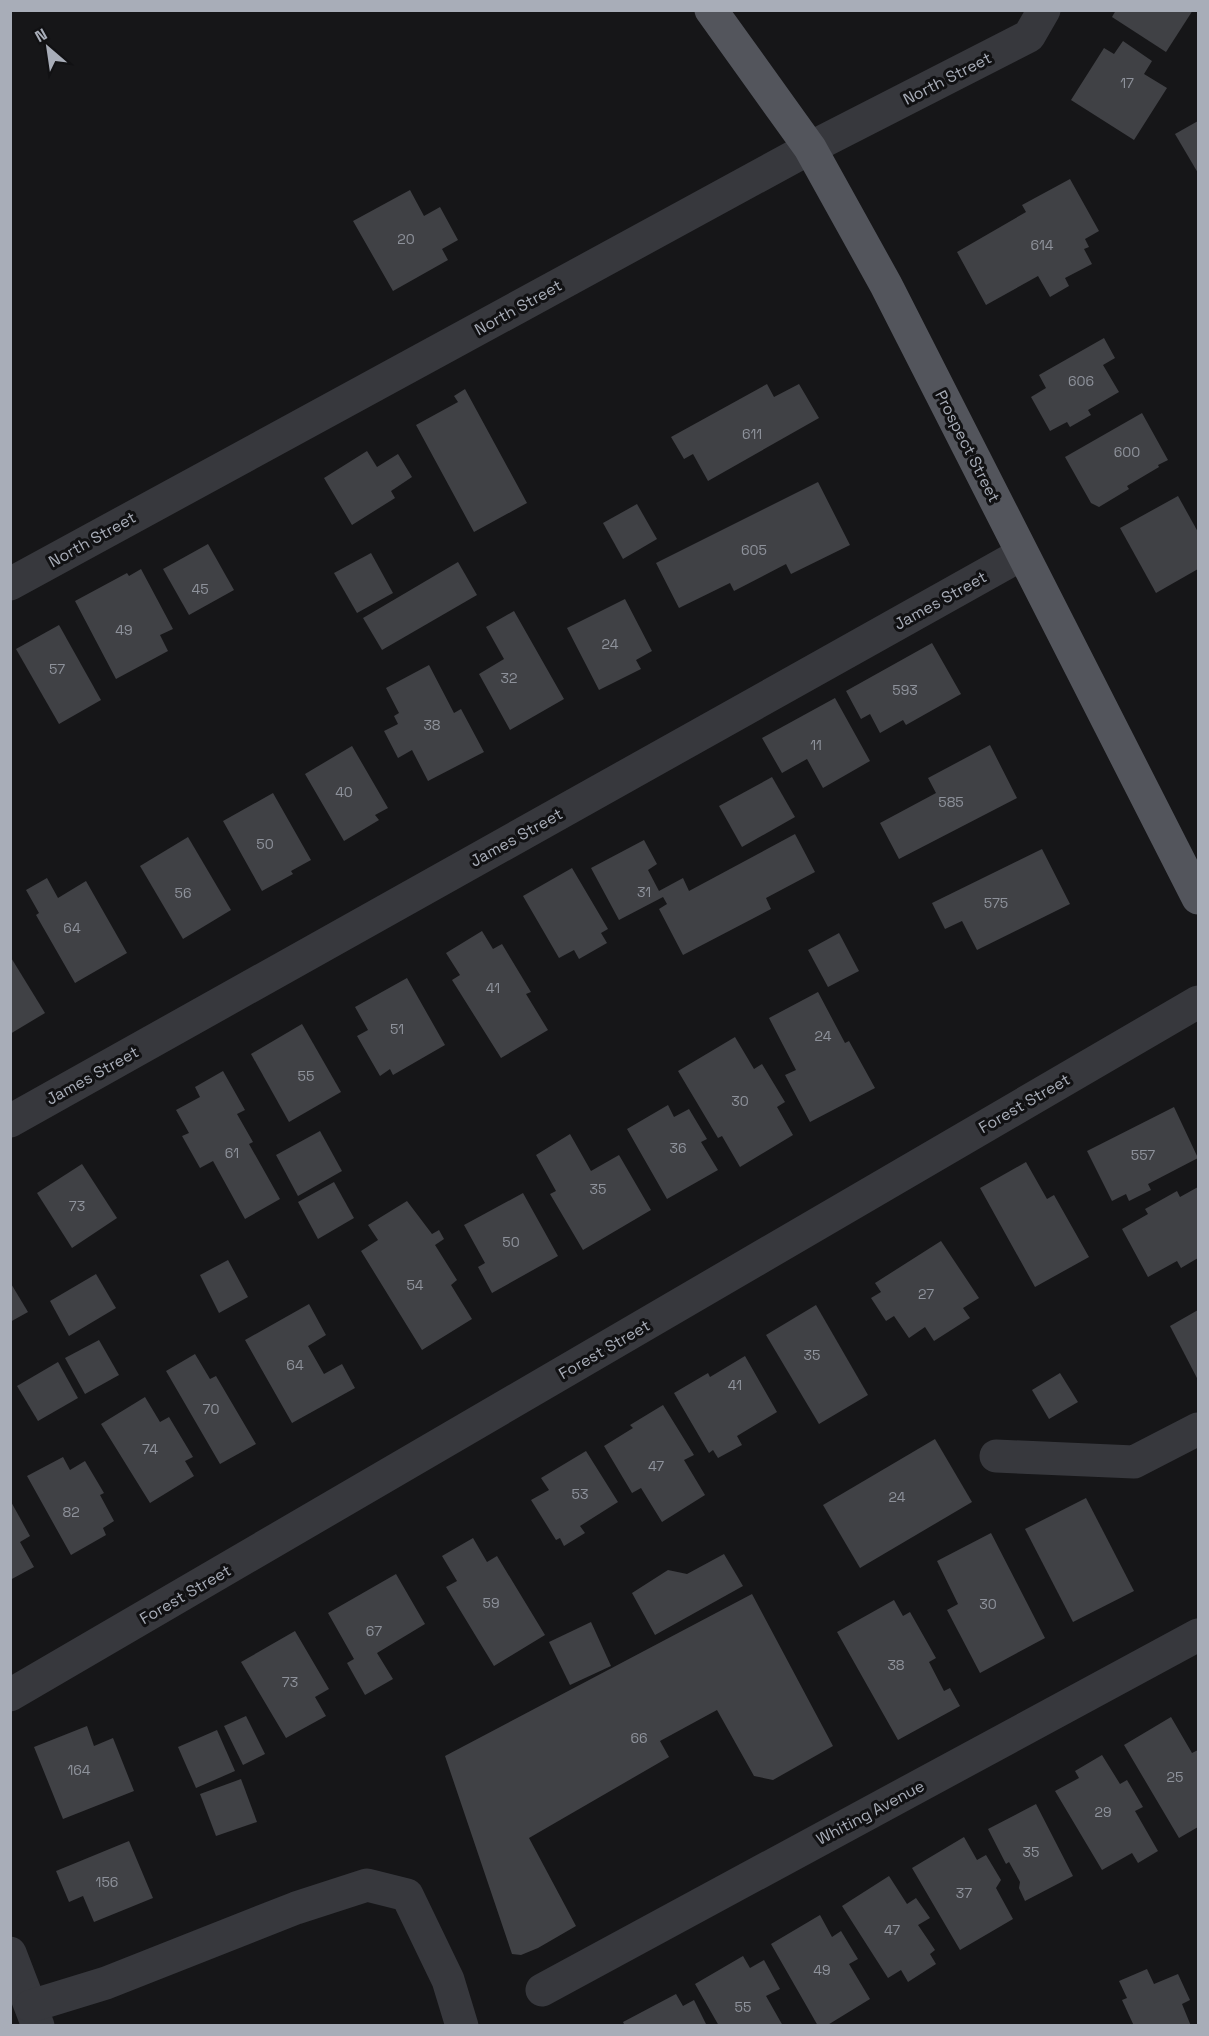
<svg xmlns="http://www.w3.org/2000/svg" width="1209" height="2036" font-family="'Space Grotesk',sans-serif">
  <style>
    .building { fill: #404145 }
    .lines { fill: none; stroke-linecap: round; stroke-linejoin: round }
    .minor { stroke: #37383d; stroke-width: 33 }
    .major { stroke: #53555c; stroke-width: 33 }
    .labels { text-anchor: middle; stroke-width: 6; stroke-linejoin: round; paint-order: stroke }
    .number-label { font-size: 14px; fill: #8e929b }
    .street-label { font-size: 16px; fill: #a8adb8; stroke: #111113 }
  </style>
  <rect width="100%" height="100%" fill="#161618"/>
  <!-- building -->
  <g class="building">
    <path d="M1116,10H1193L1166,52L1112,17Z"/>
    <path d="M1123,41L1152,61L1144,74L1167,88L1134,140L1071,100L1104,48L1114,54Z"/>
    <path d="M1198,121V173L1175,134Z"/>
    <path d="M1070,179L1099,231L1085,239L1089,247L1084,249L1092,264L1065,278L1069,286L1050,297L1038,276L986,305L957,252L1026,212L1022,205Z"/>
    <path d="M410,190L424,216L440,207L458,240L442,249L448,260L393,291L353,221Z"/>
    <path d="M1104,338L1115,358L1103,365L1119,392L1088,410L1091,415L1070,427L1067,422L1050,431L1031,397L1046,388L1039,375Z"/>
    <path d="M767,384L774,397L799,384L819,418L708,481L693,454L684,459L671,437Z"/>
    <path d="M465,389L527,503L474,532L416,425L458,402L454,396Z"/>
    <path d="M1142,413L1168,460L1158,465L1159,467L1127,486L1129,489L1099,507L1091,503L1065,457Z"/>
    <path d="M367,451L377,467L398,454L412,477L391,491L395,498L352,525L324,478Z"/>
    <path d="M818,482L850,545L791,574L786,564L734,591L730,583L679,608L656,563Z"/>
    <path d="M1178,496L1198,532V569L1156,593L1120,528Z"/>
    <path d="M637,504L657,539L623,559L603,523Z"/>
    <path d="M208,544L234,590L189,615L163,569Z"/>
    <path d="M371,553L393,593L357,613L334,573Z"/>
    <path d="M458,562L477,595L382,650L363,618Z"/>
    <path d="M141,569L173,629L160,635L168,651L116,679L75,601L127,573L129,576Z"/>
    <path d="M625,599L652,651L636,660L641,669L599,690L567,628Z"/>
    <path d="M514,611L564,699L510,730L479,674L504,659L486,627Z"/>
    <path d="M59,625L101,700L59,724L16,649Z"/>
    <path d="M932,643L961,694L906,725L903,720L880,733L870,714L861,719L846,691Z"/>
    <path d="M429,665L454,713L461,709L484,752L428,781L412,750L398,758L384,731L398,724L394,716L399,713L386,688Z"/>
    <path d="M835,698L870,761L823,788L807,759L782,773L762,738Z"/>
    <path d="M990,745L1017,798L899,859L880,823L936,793L928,778Z"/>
    <path d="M352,746L388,808L375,815L379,820L344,841L305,774Z"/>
    <path d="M772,777L795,817L742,847L719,806Z"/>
    <path d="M273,793L311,860L291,871L293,874L262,891L223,821Z"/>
    <path d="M795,834L815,872L766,898L771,909L683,955L659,909L667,904L663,897L619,920L591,868L644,840L657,864L648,870L659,891L683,878L689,891Z"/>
    <path d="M188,837L231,910L183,939L140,866Z"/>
    <path d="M1042,849L1070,904L977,950L962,921L945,929L932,903Z"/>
    <path d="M572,868L608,929L601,933L607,943L579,959L574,950L559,958L523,896Z"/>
    <path d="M47,878L58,898L86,881L127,953L75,983L36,915L39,913L26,890Z"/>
    <path d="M482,931L493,949L502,944L531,992L526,994L548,1030L501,1058L452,980L460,975L446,953Z"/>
    <path d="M839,933L859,971L828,987L808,950Z"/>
    <path d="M10,956L45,1013L10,1034Z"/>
    <path d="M407,978L445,1045L393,1075L390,1069L380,1076L357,1036L368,1030L355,1007Z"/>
    <path d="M818,992L845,1043L849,1041L875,1088L810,1122L785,1075L796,1070L769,1018Z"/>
    <path d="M302,1024L341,1092L289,1122L251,1054Z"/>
    <path d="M735,1037L754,1069L762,1064L785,1102L777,1107L793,1135L740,1167L722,1136L718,1138L678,1071Z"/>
    <path d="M223,1071L245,1110L237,1114L253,1142L249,1144L280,1199L245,1219L213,1161L200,1168L182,1136L189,1133L176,1110L200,1097L195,1087Z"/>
    <path d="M668,1105L674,1117L689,1109L707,1139L701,1142L718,1170L667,1199L627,1129Z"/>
    <path d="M1174,1107L1198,1158L1148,1184L1151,1190L1129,1201L1126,1194L1112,1201L1087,1151Z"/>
    <path d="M320,1131L342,1171L298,1196L276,1155Z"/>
    <path d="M570,1134L591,1171L619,1155L651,1210L583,1250L550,1194L556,1191L536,1155Z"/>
    <path d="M1026,1162L1047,1199L1054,1195L1089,1257L1035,1287L980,1188Z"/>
    <path d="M82,1164L117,1218L72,1248L37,1193Z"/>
    <path d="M334,1182L354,1218L318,1239L298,1202Z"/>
    <path d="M1198,1187V1258L1181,1268L1177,1261L1148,1277L1122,1229L1148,1214L1145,1209L1177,1191L1180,1197Z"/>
    <path d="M523,1193L558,1256L492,1293L478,1267L485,1263L464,1225Z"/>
    <path d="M407,1201L432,1234L439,1230L444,1239L435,1245L457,1280L451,1285L472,1319L422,1350L361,1251L378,1240L368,1225Z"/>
    <path d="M941,1241L979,1298L963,1308L970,1318L934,1341L925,1327L909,1338L894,1316L886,1321L871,1298L881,1292L875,1283Z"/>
    <path d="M228,1260L248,1297L219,1313L200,1275Z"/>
    <path d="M96,1274L116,1308L69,1336L50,1301Z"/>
    <path d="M10,1282L28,1312L10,1322Z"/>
    <path d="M309,1304L326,1335L308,1346L324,1374L342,1364L355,1388L292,1423L245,1340Z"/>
    <path d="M816,1305L868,1395L819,1424L766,1335Z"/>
    <path d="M1198,1310V1380L1170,1326Z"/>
    <path d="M99,1340L119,1375L85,1394L65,1358Z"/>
    <path d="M195,1354L210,1379L216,1376L256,1444L220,1464L166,1371Z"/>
    <path d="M745,1356L777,1412L737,1436L742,1445L718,1458L713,1450L709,1453L674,1393L708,1373L710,1377Z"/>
    <path d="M58,1362L78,1398L38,1421L17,1386Z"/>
    <path d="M1060,1373L1078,1402L1049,1419L1032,1390Z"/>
    <path d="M145,1397L160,1422L169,1417L193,1457L185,1461L194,1476L150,1503L101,1424Z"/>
    <path d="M663,1405L694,1455L684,1460L705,1495L662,1522L641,1488L632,1493L604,1446L633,1428L630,1425Z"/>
    <path d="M935,1439L972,1502L860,1568L823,1505Z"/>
    <path d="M586,1451L618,1502L580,1526L585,1533L564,1546L560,1538L556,1540L531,1500L549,1490L541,1478Z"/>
    <path d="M63,1457L70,1470L85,1461L104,1493L100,1495L114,1521L103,1528L106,1535L71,1555L27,1476Z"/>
    <path d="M1086,1498L1134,1591L1073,1622L1025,1529Z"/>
    <path d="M10,1500L30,1536L20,1542L34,1567L10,1580Z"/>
    <path d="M991,1533L1045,1638L980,1673L947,1610L958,1604L937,1561Z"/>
    <path d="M473,1538L487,1562L497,1556L545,1635L494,1666L446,1587L457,1581L442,1556Z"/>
    <path d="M724,1554L743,1586L655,1635L632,1593L668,1570L687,1574Z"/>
    <path d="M396,1574L425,1624L377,1653L393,1679L365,1695L347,1663L354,1659L328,1613Z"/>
    <path d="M752,1594L833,1746L773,1780L754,1776L717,1710L660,1741L669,1757L529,1838L576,1926L538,1948L521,1955L512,1954L445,1756Z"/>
    <path d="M894,1600L903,1616L910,1612L936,1658L929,1662L944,1691L950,1688L960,1706L898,1740L837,1632Z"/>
    <path d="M591,1622L611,1666L570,1685L549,1642Z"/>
    <path d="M295,1631L329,1689L315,1697L326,1716L286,1738L241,1662Z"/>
    <path d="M246,1716L265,1754L243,1765L224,1726Z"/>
    <path d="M1171,1717L1192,1753L1198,1750V1827L1179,1838L1124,1745Z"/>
    <path d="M87,1726L94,1746L113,1738L134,1791L63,1819L34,1747Z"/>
    <path d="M217,1730L235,1771L196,1788L178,1747Z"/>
    <path d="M1102,1755L1120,1784L1127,1780L1143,1807L1135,1811L1158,1851L1138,1863L1132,1853L1102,1870L1055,1791L1079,1778L1075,1771Z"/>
    <path d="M241,1779L257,1822L216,1836L200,1794Z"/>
    <path d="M1036,1804L1073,1876L1025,1901L1019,1888L1020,1882L1009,1862L1006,1864L988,1829Z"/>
    <path d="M964,1837L977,1860L986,1855L1001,1880L996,1888L1013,1919L960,1950L912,1868Z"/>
    <path d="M129,1841L153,1898L94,1922L83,1896L69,1902L56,1871Z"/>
    <path d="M889,1876L907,1904L916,1898L930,1918L918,1925L935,1950L930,1954L936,1964L908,1982L901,1970L888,1978L842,1906Z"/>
    <path d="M820,1915L832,1937L841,1931L858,1959L849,1964L870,1999L826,2026H818L771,1944Z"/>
    <path d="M743,1956L750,1968L764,1960L780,1989L766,1996L783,2026H719L695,1984Z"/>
    <path d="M1147,1969L1154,1984L1178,1974L1190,2000L1182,2004L1191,2026H1134L1122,2000L1127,1998L1119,1981Z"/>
    <path d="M676,1994L683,2006L694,2000L707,2026H625L623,2022Z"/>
  </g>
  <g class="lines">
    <!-- minor -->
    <g class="minor">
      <path d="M10,584L810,148L1029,36L1044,10"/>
      <path d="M10,1121L1022,554"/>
      <path d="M996,1456L1134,1462L1198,1429"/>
      <path d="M10,1695L1198,1002"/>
      <path d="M10,1953L38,2026"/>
      <path d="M542,1990L1198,1635"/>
      <path d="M31,2006L106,1983L296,1908L367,1885L407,1895L448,1980L462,2026"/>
    </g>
    <!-- major -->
    <path class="major" d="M711,10L810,148L886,285L1198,898"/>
  </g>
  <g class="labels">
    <!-- number labels -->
    <g class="number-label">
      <text x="1127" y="88">17</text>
      <text x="406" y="244">20</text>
      <text x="1042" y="250">614</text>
      <text x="1081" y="386">606</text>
      <text x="752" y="439">611</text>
      <text x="1127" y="457">600</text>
      <text x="754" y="555">605</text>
      <text x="200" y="594">45</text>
      <text x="124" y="635">49</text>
      <text x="610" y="649">24</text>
      <text x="57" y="674">57</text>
      <text x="509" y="683">32</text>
      <text x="905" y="695">593</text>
      <text x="432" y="730">38</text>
      <text x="816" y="750">11</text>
      <text x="344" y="797">40</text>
      <text x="951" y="807">585</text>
      <text x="265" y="849">50</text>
      <text x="644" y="897">31</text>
      <text x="183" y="898">56</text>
      <text x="996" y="908">575</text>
      <text x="72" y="933">64</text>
      <text x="493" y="993">41</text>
      <text x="397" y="1034">51</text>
      <text x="823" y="1041">24</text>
      <text x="306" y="1081">55</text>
      <text x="740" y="1106">30</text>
      <text x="678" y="1153">36</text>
      <text x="232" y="1158">61</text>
      <text x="1143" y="1160">557</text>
      <text x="598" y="1194">35</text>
      <text x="77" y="1211">73</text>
      <text x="511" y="1247">50</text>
      <text x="415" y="1290">54</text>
      <text x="926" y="1299">27</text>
      <text x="812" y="1360">35</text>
      <text x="295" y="1370">64</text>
      <text x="735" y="1390">41</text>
      <text x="211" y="1414">70</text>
      <text x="150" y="1454">74</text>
      <text x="656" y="1471">47</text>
      <text x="580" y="1499">53</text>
      <text x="897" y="1502">24</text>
      <text x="71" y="1517">82</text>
      <text x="491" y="1608">59</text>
      <text x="988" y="1609">30</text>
      <text x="374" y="1636">67</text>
      <text x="896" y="1670">38</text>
      <text x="290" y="1687">73</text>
      <text x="639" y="1743">66</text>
      <text x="79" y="1775">164</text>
      <text x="1175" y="1782">25</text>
      <text x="1103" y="1817">29</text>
      <text x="1031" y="1857">35</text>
      <text x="107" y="1887">156</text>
      <text x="964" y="1898">37</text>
      <text x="892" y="1935">47</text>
      <text x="822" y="1975">49</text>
      <text x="743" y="2012">55</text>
    </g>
    <!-- street labels -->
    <g class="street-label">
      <text transform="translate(947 78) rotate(-27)" y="6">North Street</text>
      <text transform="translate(518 307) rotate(-29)" y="6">North Street</text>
      <text transform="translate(968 446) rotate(63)" y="6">Prospect Street</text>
      <text transform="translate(92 539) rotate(-29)" y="6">North Street</text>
      <text transform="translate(940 600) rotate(-29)" y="6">James Street</text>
      <text transform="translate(516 837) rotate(-29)" y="6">James Street</text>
      <text transform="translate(92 1075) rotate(-29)" y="6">James Street</text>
      <text transform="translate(1024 1103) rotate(-30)" y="6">Forest Street</text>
      <text transform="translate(604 1349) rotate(-30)" y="6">Forest Street</text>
      <text transform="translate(185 1594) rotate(-30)" y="6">Forest Street</text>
      <text transform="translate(870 1812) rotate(-28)" y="6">Whiting Avenue</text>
    </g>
  </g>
  <!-- border -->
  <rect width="1209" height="2036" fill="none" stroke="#a8adb8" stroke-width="24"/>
  <!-- north arrow -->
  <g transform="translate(48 48) rotate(331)" stroke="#111113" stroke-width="4.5" paint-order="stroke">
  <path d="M0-4.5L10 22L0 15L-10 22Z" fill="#a8adb8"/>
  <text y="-9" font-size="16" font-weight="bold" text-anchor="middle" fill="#a8adb8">N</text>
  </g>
</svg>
